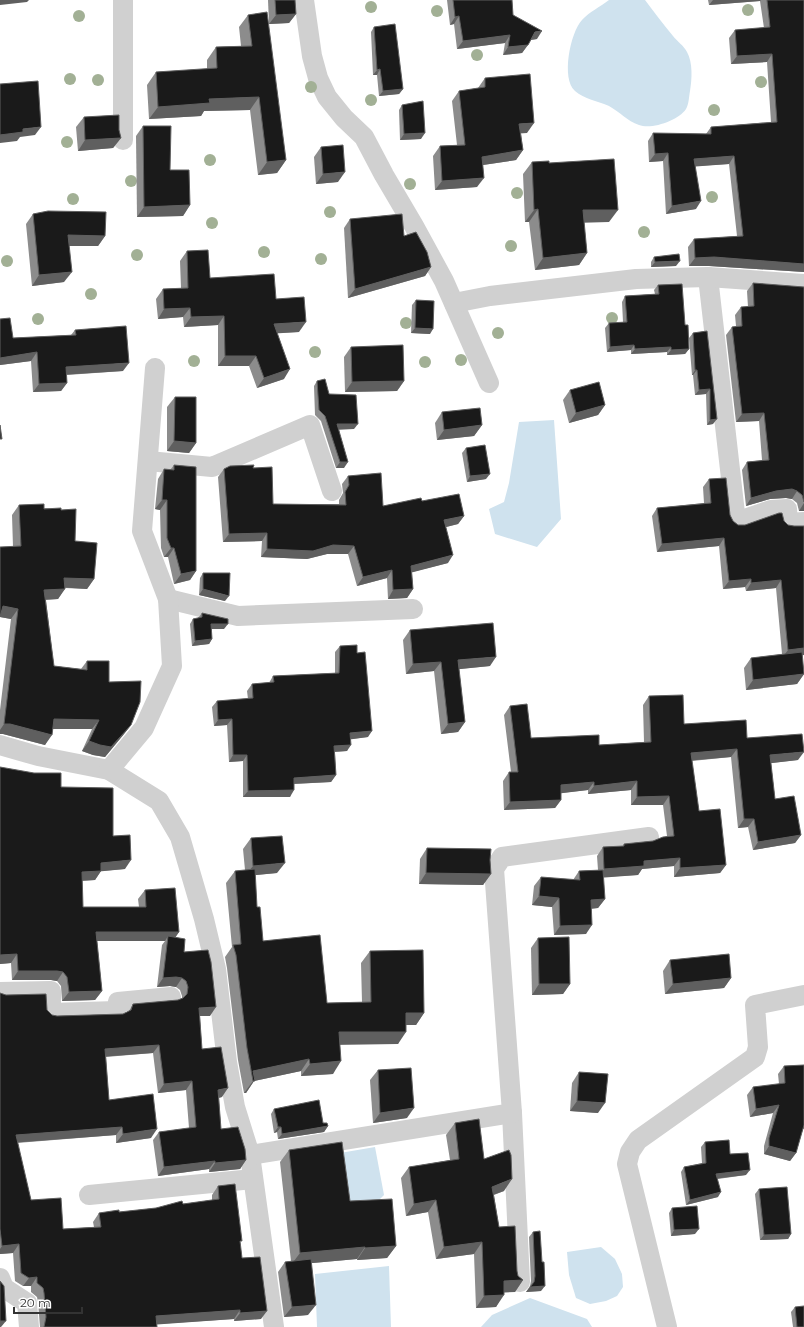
<svg xmlns="http://www.w3.org/2000/svg" width="804" height="1327" font-family="Montserrat,sans-serif">
  <style>
    .water { fill: #cfe2ee }
    .lines { fill: none; stroke-linecap: round; stroke-linejoin: round }
    .minor { stroke: #d0d0d0; stroke-width: 20 }
    .tree { fill: #a2b095 }
    .wall { fill: #8c8c8c }
    .shaded-wall { fill: #5f5f5f }
    .building { fill: #1a1a1a; stroke: #5f5f5f }
  </style>
  <rect width="100%" height="100%" fill="#fff"/>
  <!-- water -->
  <g class="water">
    <path d="M609,0H645C654,12 663,24 673,36C677,41 684,46 687,52C693,63 692,79 690,91C689,96 689,104 686,109C679,120 652,130 639,125C627,121 620,112 609,106C598,101 584,99 575,91C561,79 570,33 582,20C589,12 600,7 609,0Z"/>
    <path d="M554,420L561,519L537,547L495,534L489,509L504,502L509,483L519,422Z"/>
    <path d="M375,1147L384,1195L374,1205H349L340,1153Z"/>
    <path d="M601,1247L615,1259L622,1274L623,1287L617,1296L606,1301L590,1304L576,1298L569,1275L567,1252Z"/>
    <path d="M389,1266L391,1327H317L315,1274Z"/>
    <path d="M530,1298L587,1319L592,1327H481L492,1315Z"/>
  </g>
  <g class="lines">
    <!-- minor -->
    <g class="minor">
      <path d="M123,0V140"/>
      <path d="M304,0L312,56L318,78L327,97L344,118L364,137L384,175L414,226L444,281L489,383"/>
      <path d="M708,277L736,522L771,510L787,509L788,523L804,522"/>
      <path d="M454,303L490,296L636,279L708,277L804,284"/>
      <path d="M148,461L212,467L310,425L332,491"/>
      <path d="M168,599L238,616L413,609"/>
      <path d="M0,745L38,756L109,770L159,801L180,837L204,919L216,969L227,1062L235,1107L250,1155L274,1327"/>
      <path d="M109,770L144,728L172,666L168,599L142,531L155,368"/>
      <path d="M0,992L51,991V1013L116,1011L118,1002L171,997"/>
      <path d="M512,1113L520,1282"/>
      <path d="M250,1155L512,1113L494,869L502,857L649,837"/>
      <path d="M89,1195L253,1179"/>
      <path d="M0,1278L4,1288L27,1303L29,1327"/>
      <path d="M667,1327L627,1164L630,1152L638,1140L755,1057L758,1047L755,1005L804,995"/>
    </g>
  </g>
  <!-- trees -->
  <g class="tree">
    <circle cx="371" cy="7" r="6"/>
    <circle cx="748" cy="10" r="6"/>
    <circle cx="437" cy="11" r="6"/>
    <circle cx="79" cy="16" r="6"/>
    <circle cx="477" cy="55" r="6"/>
    <circle cx="70" cy="79" r="6"/>
    <circle cx="98" cy="80" r="6"/>
    <circle cx="761" cy="82" r="6"/>
    <circle cx="311" cy="87" r="6"/>
    <circle cx="371" cy="100" r="6"/>
    <circle cx="714" cy="110" r="6"/>
    <circle cx="67" cy="142" r="6"/>
    <circle cx="210" cy="160" r="6"/>
    <circle cx="131" cy="181" r="6"/>
    <circle cx="410" cy="184" r="6"/>
    <circle cx="517" cy="193" r="6"/>
    <circle cx="712" cy="197" r="6"/>
    <circle cx="73" cy="199" r="6"/>
    <circle cx="330" cy="212" r="6"/>
    <circle cx="212" cy="223" r="6"/>
    <circle cx="644" cy="232" r="6"/>
    <circle cx="511" cy="246" r="6"/>
    <circle cx="264" cy="252" r="6"/>
    <circle cx="137" cy="255" r="6"/>
    <circle cx="321" cy="259" r="6"/>
    <circle cx="7" cy="261" r="6"/>
    <circle cx="91" cy="294" r="6"/>
    <circle cx="612" cy="318" r="6"/>
    <circle cx="38" cy="319" r="6"/>
    <circle cx="406" cy="323" r="6"/>
    <circle cx="498" cy="333" r="6"/>
    <circle cx="315" cy="352" r="6"/>
    <circle cx="461" cy="360" r="6"/>
    <circle cx="194" cy="361" r="6"/>
    <circle cx="425" cy="362" r="6"/>
  </g>
  <!-- wall -->
  <g class="wall">
    <path d="M268,0H295L296,14L289,23L269,24Z"/>
    <path d="M447,0H512L513,15L537,39L531,40L522,53L503,55L505,43L457,49L454,24L450,25Z"/>
    <path d="M708,0H804V272L709,266H689L688,247L694,239L737,236L729,164L696,166V209L666,214L663,161L649,162L648,141L653,133L706,134L711,127L771,122L767,62L731,64L729,38L735,30L764,28L760,1L709,5Z"/>
    <path d="M248,15L286,160L277,173L258,175L250,110L204,111L201,116L149,119L147,85L156,72L207,69V60L216,47L241,46L239,27Z"/>
    <path d="M374,27L403,89L399,94L379,96L377,75H373L371,32Z"/>
    <path d="M485,78L527,133H521L523,150L516,160L483,165L477,187L435,190L433,156L440,146L457,145L452,101L459,91L478,88Z"/>
    <path d="M402,105L421,139L400,140L399,110Z"/>
    <path d="M84,117L119,130L121,138L113,148L78,151L76,127Z"/>
    <path d="M143,126L190,205L183,216L137,217L136,136Z"/>
    <path d="M321,147L338,182L316,184L314,157Z"/>
    <path d="M532,162L549,163L609,222H584L587,253L579,265L535,270L529,222H525L523,174Z"/>
    <path d="M33,214L105,236L98,246H69L64,282L32,286L26,224Z"/>
    <path d="M350,219L404,236L431,267L425,276L348,298L344,228Z"/>
    <path d="M187,251L210,278L276,299L299,332L277,333L284,379L257,388L249,366H218V325L184,327L183,317L158,319L156,299L163,289L181,288L180,261Z"/>
    <path d="M654,257L676,266L651,267V262Z"/>
    <path d="M753,283L804,287V511H799L797,503L792,499L786,498L770,499L746,506L742,470L747,462L762,460L759,421L736,422L726,335L732,327L736,326L735,315L741,307H748L747,291Z"/>
    <path d="M658,285L685,325L689,349L685,354L667,355V352L631,354V350L607,352L605,328L609,323L623,322L622,302L625,296L655,294L654,290Z"/>
    <path d="M416,300L430,334L411,333L412,305Z"/>
    <path d="M0,319L13,338L71,335L75,330L123,371L67,375V383L61,391L33,392L31,361L0,365Z"/>
    <path d="M707,331L713,424L707,425L706,394L695,395L693,375H692L689,338L693,333Z"/>
    <path d="M351,347L404,381L397,391L345,392L344,357Z"/>
    <path d="M317,381L329,394L354,429H339L344,468H336L321,421L315,415L314,386Z"/>
    <path d="M570,390L605,405L598,415L569,423L563,400Z"/>
    <path d="M175,397L196,443L189,453L167,451V407Z"/>
    <path d="M442,412L482,425L474,436L437,440L435,423Z"/>
    <path d="M466,448L486,479L467,482L462,453Z"/>
    <path d="M174,465L196,571L190,580L174,584L168,557H164L161,548L160,510L155,509L158,479L164,469L170,470Z"/>
    <path d="M253,468L273,504H339V500L343,493L342,484L348,476L383,506L422,501L464,516L458,524L446,527L448,563L412,572L413,589L407,598L388,599L387,578L357,586L348,554H327L307,559L261,557L262,541L223,542L218,477L224,469Z"/>
    <path d="M709,479L730,515L733,521L738,525H745L784,521L788,525L794,526H804V655H802L804,674L797,684L746,690L744,668L751,658L782,654L776,588L746,591L745,587L723,589L719,546L657,552L652,516L657,508L704,503L703,487Z"/>
    <path d="M19,505L61,510L75,541L94,579L87,589L65,588L58,599L46,600L54,666L81,669L87,661L109,682L131,725L124,734L105,757L93,755L82,751L92,729H53L45,745L3,734H0V710L11,619L0,617L13,547L12,515Z"/>
    <path d="M203,573L225,601L199,595L200,578Z"/>
    <path d="M202,613L224,629H212V639L209,644L192,646L190,624L193,619L198,618Z"/>
    <path d="M410,630L490,666L459,669L465,722L458,732L441,734L434,671L406,674L403,640Z"/>
    <path d="M340,646L357,653L368,737L351,739L347,751L335,752L336,775L331,782L294,784L290,797H243V761L229,762L227,725L214,726L212,707L217,701L248,699L247,691L252,684L269,683L273,676L335,673V652Z"/>
    <path d="M649,696L684,724L747,738L798,760L771,763L775,799L801,835L795,843L753,850L748,827L738,828L731,757L692,761L699,811L726,865L720,873L674,877V866L642,869L638,875L603,877L605,899L598,908L591,909L586,934L554,935L552,907L532,905L534,886L541,877L573,880L579,871L598,870L597,856L603,847L623,846L624,844L653,841L667,836L663,805H631V790L588,794V790L561,793V800L555,808L504,810L503,781L509,772H511L504,715L510,706L531,738L599,745L644,742L643,705Z"/>
    <path d="M0,767L61,787L113,836L125,869L101,871L95,880L82,881L83,907H139L138,899L145,890L179,932L175,937L184,952L210,1016H200L202,1049L222,1097L219,1098L221,1129L246,1160L240,1169L209,1172V1169L158,1176L153,1140L159,1132L189,1128L186,1090L158,1093L153,1053L106,1057L109,1100L151,1138L116,1143V1135L17,1143L31,1200L63,1229L94,1227L93,1222L99,1213L119,1212L156,1208L183,1204L212,1200V1195L218,1186L240,1243L242,1258L261,1319L234,1321V1319L157,1324V1327H40L38,1302L37,1297L31,1292V1286H23L15,1281L13,1253L0,1254V993L47,1010L52,1015L57,1016L123,1014L129,1011L133,1004L178,1000L182,998V996L180,990L176,987L170,986L157,987L162,945L165,941H97L102,991L95,1000L62,1001L61,986L57,981L51,980H12L11,963L0,964Z"/>
    <path d="M251,838L277,873L255,875L257,907L263,941L327,1003L362,1002L361,963L370,951L424,1013L416,1025H406L398,1044H340L333,1074L301,1076V1071L254,1081L246,1093H244L238,1060L227,968L225,957L232,947L226,883L235,871L245,870L243,849Z"/>
    <path d="M427,848L490,860L491,874L483,885L419,884L420,859Z"/>
    <path d="M538,938L570,984L563,994L532,995L531,948Z"/>
    <path d="M670,960L731,978L724,988L665,994L663,971Z"/>
    <path d="M804,1065V1129H803L796,1153L790,1161L764,1154V1146L773,1113L750,1117L747,1095L753,1087L779,1084L778,1074L784,1066Z"/>
    <path d="M378,1070L407,1118L373,1123L370,1080Z"/>
    <path d="M579,1072L598,1113L570,1111L572,1083Z"/>
    <path d="M274,1109L323,1123L328,1126L324,1132L278,1139L277,1132L274,1133L271,1114Z"/>
    <path d="M455,1123L484,1159L504,1191L494,1195L499,1227L518,1276L523,1280L515,1292H504L496,1307L476,1308L474,1254L436,1259L428,1212L406,1216L401,1178L409,1167L450,1160L446,1135Z"/>
    <path d="M705,1142L730,1154L746,1175L718,1179V1197L686,1205L681,1172L684,1167L702,1163L701,1147Z"/>
    <path d="M289,1150L350,1201L396,1246L387,1258L357,1260V1259L312,1263L308,1315L284,1317L278,1272L285,1262L291,1261L280,1162Z"/>
    <path d="M759,1189L791,1234L788,1239L760,1240L755,1194Z"/>
    <path d="M672,1208L695,1234L671,1236L669,1213Z"/>
    <path d="M533,1232L541,1291L526,1292L530,1286L531,1281L529,1237Z"/>
    <path d="M795,1307L804,1327H793L791,1312Z"/>
  </g>
  <!-- shaded-wall -->
  <g class="shaded-wall">
    <path d="M0,0H29L27,2L0,5Z"/>
    <path d="M713,0H761L760,1L709,5Z"/>
    <path d="M296,14L289,23L269,24L276,15Z"/>
    <path d="M459,16L454,24L450,25L455,17Z"/>
    <path d="M542,31L537,39L530,40L535,32Z"/>
    <path d="M510,35L505,43L457,49L463,41Z"/>
    <path d="M528,45L522,53L503,55L508,47Z"/>
    <path d="M772,54L767,62L731,64L737,56Z"/>
    <path d="M380,69L377,75H373L377,70Z"/>
    <path d="M403,89L399,94L379,96L383,91Z"/>
    <path d="M259,97L250,110L204,111L201,116L149,119L158,107L209,99Z"/>
    <path d="M534,123L527,133L512,134L519,124Z"/>
    <path d="M41,127L35,135L20,137L17,141L0,143V135L23,129Z"/>
    <path d="M425,133L421,139L400,140L404,134Z"/>
    <path d="M121,138L113,148L78,151L85,140Z"/>
    <path d="M523,150L516,160L476,166L482,157Z"/>
    <path d="M668,153L663,161L649,162L655,154Z"/>
    <path d="M734,156L729,164L689,167L694,159Z"/>
    <path d="M286,160L277,173L258,175L267,162Z"/>
    <path d="M345,172L338,182L316,184L323,174Z"/>
    <path d="M484,178L477,187L435,190L442,181Z"/>
    <path d="M701,201L696,209L666,214L672,206Z"/>
    <path d="M190,205L183,216L137,217L144,207Z"/>
    <path d="M538,209L529,222H525L534,210Z"/>
    <path d="M583,210H618L609,222L574,223Z"/>
    <path d="M68,235L105,236L98,246H61Z"/>
    <path d="M587,253L579,265L535,270L543,258Z"/>
    <path d="M714,257L804,264V272L709,266H689L695,258Z"/>
    <path d="M680,261L676,266L651,267L655,262Z"/>
    <path d="M431,267L425,276L348,298L355,289Z"/>
    <path d="M72,272L64,282L32,286L39,275Z"/>
    <path d="M190,308L183,317L158,319L164,309Z"/>
    <path d="M224,316L218,325L184,327L191,317Z"/>
    <path d="M306,322L299,332L267,334L274,324Z"/>
    <path d="M415,328L433,329L430,334L411,333Z"/>
    <path d="M634,345L631,350L607,352L610,347Z"/>
    <path d="M671,347L667,352L631,354L635,349Z"/>
    <path d="M689,349L685,354L667,355L671,350Z"/>
    <path d="M37,352L31,361L0,365V358Z"/>
    <path d="M225,356H256L249,366H218Z"/>
    <path d="M129,363L123,371L60,375L66,367Z"/>
    <path d="M290,369L284,379L257,388L264,378Z"/>
    <path d="M695,370H697L693,375H692Z"/>
    <path d="M404,381L397,391L345,392L352,382Z"/>
    <path d="M67,383L61,391L33,392L39,384Z"/>
    <path d="M710,389L706,394L695,395L699,390Z"/>
    <path d="M605,405L598,415L569,423L576,413Z"/>
    <path d="M764,413L759,421L736,422L742,414Z"/>
    <path d="M717,419L713,424L707,425L710,420Z"/>
    <path d="M337,424H358L354,429L334,430Z"/>
    <path d="M482,425L474,436L437,440L444,430Z"/>
    <path d="M174,441L196,443L189,453L167,451Z"/>
    <path d="M340,462H348L344,468H336Z"/>
    <path d="M490,474L486,479L467,482L470,476Z"/>
    <path d="M792,489L797,491L792,499L786,498L770,499L746,506L751,498L776,491Z"/>
    <path d="M162,500H167L160,510L155,509Z"/>
    <path d="M804,503V511H799Z"/>
    <path d="M464,516L458,524L438,529L444,520Z"/>
    <path d="M267,533L262,541L223,542L229,534Z"/>
    <path d="M724,538L719,546L657,552L662,544Z"/>
    <path d="M333,545L354,546L348,554H327L307,559L261,557L267,549Z"/>
    <path d="M171,548H174L168,557H164Z"/>
    <path d="M453,555L448,563L406,574L411,566Z"/>
    <path d="M392,570L387,578L357,586L363,577Z"/>
    <path d="M196,571L190,580L174,584L181,574Z"/>
    <path d="M64,578L94,579L87,589L57,587Z"/>
    <path d="M751,579L745,587L723,589L729,581Z"/>
    <path d="M781,580L776,588L746,591L751,583Z"/>
    <path d="M65,589L58,599L37,600L44,590Z"/>
    <path d="M203,589L229,596L225,601L199,595Z"/>
    <path d="M413,589L407,598L388,599L393,590Z"/>
    <path d="M3,606L18,609L11,619L0,617Z"/>
    <path d="M211,624H228L224,629H207Z"/>
    <path d="M212,639L209,644L192,646L195,641Z"/>
    <path d="M804,648V655L782,658L788,650Z"/>
    <path d="M496,657L490,666L451,670L458,660Z"/>
    <path d="M441,662L434,671L406,674L413,664Z"/>
    <path d="M804,674L797,684L746,690L753,680Z"/>
    <path d="M54,719L99,720L92,729H47Z"/>
    <path d="M232,719L227,725L214,726L218,720Z"/>
    <path d="M465,722L458,732L441,734L448,724Z"/>
    <path d="M4,724H10L52,735L45,745L3,734H0V730Z"/>
    <path d="M131,725L124,734L105,757L93,755L82,751L89,741Z"/>
    <path d="M372,731L368,737L346,740L350,733Z"/>
    <path d="M351,745L347,751L330,752L334,746Z"/>
    <path d="M737,749L731,757L685,761L691,753Z"/>
    <path d="M804,752L798,760L764,764L770,755Z"/>
    <path d="M233,755H247L243,761L229,762Z"/>
    <path d="M336,775L331,782L290,784L294,778Z"/>
    <path d="M637,781L631,790L588,794L594,786Z"/>
    <path d="M594,782L588,790L555,794L561,785Z"/>
    <path d="M294,790L290,797H243L248,791Z"/>
    <path d="M669,796L663,805H631L637,797Z"/>
    <path d="M561,800L555,808L504,810L510,802Z"/>
    <path d="M744,819H754L748,827L738,828Z"/>
    <path d="M801,835L795,843L753,850L758,842Z"/>
    <path d="M680,858L674,866L642,869L638,875L598,878L604,869L644,861Z"/>
    <path d="M131,860L125,869L94,872L101,863Z"/>
    <path d="M285,863L277,873L245,876L253,866Z"/>
    <path d="M726,865L720,873L674,877L680,868Z"/>
    <path d="M101,871L95,880L75,881L82,872Z"/>
    <path d="M426,873L491,874L483,885L419,884Z"/>
    <path d="M539,896L559,898L552,907L532,905Z"/>
    <path d="M605,899L598,908L584,909L591,900Z"/>
    <path d="M592,925L586,934L554,935L560,926Z"/>
    <path d="M96,932H179L173,941L168,936L165,941H90Z"/>
    <path d="M17,954L11,963L0,964V955Z"/>
    <path d="M18,971H57L63,972L57,981L51,980H12Z"/>
    <path d="M176,977L182,978L176,987L170,986L157,987L163,978Z"/>
    <path d="M731,978L724,988L665,994L673,984Z"/>
    <path d="M539,984H570L563,994L532,995Z"/>
    <path d="M102,991L95,1000L62,1001L69,992Z"/>
    <path d="M216,1007L210,1016H193L199,1008Z"/>
    <path d="M406,1013H424L416,1025H398Z"/>
    <path d="M339,1032H406L398,1044L331,1045Z"/>
    <path d="M159,1045L153,1053L99,1057L105,1049Z"/>
    <path d="M309,1059L301,1071L254,1081L246,1093H244L253,1081V1071Z"/>
    <path d="M341,1061L333,1074L301,1076L310,1064Z"/>
    <path d="M192,1081L186,1090L158,1093L164,1084Z"/>
    <path d="M228,1088L222,1097L212,1099L218,1090Z"/>
    <path d="M577,1101L605,1103L598,1113L570,1111Z"/>
    <path d="M779,1105L773,1113L750,1117L756,1109Z"/>
    <path d="M414,1108L407,1118L373,1123L380,1113Z"/>
    <path d="M328,1126L324,1132L278,1139L282,1134Z"/>
    <path d="M122,1127L116,1135L10,1143L16,1135Z"/>
    <path d="M278,1127H281L277,1132L274,1133Z"/>
    <path d="M157,1129L151,1138L116,1143L123,1134Z"/>
    <path d="M769,1146L796,1153L790,1161L764,1154Z"/>
    <path d="M246,1160L240,1169L209,1172L215,1163Z"/>
    <path d="M215,1161L209,1169L158,1176L164,1167Z"/>
    <path d="M750,1170L746,1175L713,1179L716,1174Z"/>
    <path d="M512,1179L504,1191L484,1198L492,1187Z"/>
    <path d="M721,1192L718,1197L686,1205L690,1200Z"/>
    <path d="M436,1200L428,1212L406,1216L414,1204Z"/>
    <path d="M699,1229L695,1234L671,1236L674,1230Z"/>
    <path d="M791,1234L788,1239L760,1240L764,1235Z"/>
    <path d="M482,1242L474,1254L436,1259L444,1247Z"/>
    <path d="M19,1244L13,1253L0,1254V1249L2,1246Z"/>
    <path d="M396,1246L387,1258L357,1260L365,1248Z"/>
    <path d="M365,1247L357,1259L291,1265L300,1253Z"/>
    <path d="M37,1277L31,1286H23L29,1278Z"/>
    <path d="M523,1280L515,1292L495,1293L504,1281Z"/>
    <path d="M545,1286L541,1291L526,1292L530,1287Z"/>
    <path d="M504,1295L496,1307L476,1308L484,1296Z"/>
    <path d="M316,1305L308,1315L284,1317L292,1307Z"/>
    <path d="M240,1310L234,1319L150,1325L156,1316Z"/>
    <path d="M267,1311L261,1319L234,1321L240,1313Z"/>
    <path d="M0,1321H6L1,1327H0Z"/>
  </g>
  <!-- building -->
  <g class="building">
    <path d="M275,0H295L296,14L276,15Z"/>
    <path d="M453,0H512L513,15L542,31L535,32L528,45L508,47L510,35L463,41L459,16L455,17Z"/>
    <path d="M767,0H804V264L714,257L695,258L694,239L743,236L734,156L694,159L701,201L672,206L668,153L655,154L653,133L711,134V127L777,122L772,54L737,56L735,30L770,27Z"/>
    <path d="M267,12L286,160L267,162L259,97L209,99L210,103L158,107L156,72L217,68L216,47L252,46L248,15Z"/>
    <path d="M395,24L403,89L383,91L380,69L377,70L374,27Z"/>
    <path d="M530,74L534,123L519,124L523,150L482,157L484,178L442,181L440,146L465,145L459,91L485,87V78Z"/>
    <path d="M38,81L41,127L23,129V132L0,135V84Z"/>
    <path d="M423,101L425,133L404,134L402,105Z"/>
    <path d="M119,115V130L121,138L85,140L84,117Z"/>
    <path d="M143,126H171L170,170H189L190,205L144,207Z"/>
    <path d="M343,145L345,172L323,174L321,147Z"/>
    <path d="M614,159L618,210H583L587,253L543,258L538,209L534,210L532,162L549,161V163Z"/>
    <path d="M48,211L106,212L105,236L68,235L72,272L39,275L33,214Z"/>
    <path d="M402,214L404,236L416,232L427,252L431,267L355,289L350,219Z"/>
    <path d="M208,250L210,278L274,274L276,299L304,297L306,322L274,324L290,369L264,378L256,356H225L224,316L191,317L190,308L164,309L163,289L188,288L187,251Z"/>
    <path d="M679,254L680,261L655,262L654,257Z"/>
    <path d="M753,283L804,287V502L802,495L797,491L792,489L776,491L751,498L747,462L769,460L764,413L742,414L732,327L742,326L741,307L754,306Z"/>
    <path d="M682,284L685,325H688L689,349L671,350V347L635,349L634,345L610,347L609,323L627,322L625,296L659,294L658,285Z"/>
    <path d="M416,300L434,301L433,329L415,328Z"/>
    <path d="M10,318L13,338L76,335L75,330L126,326L129,363L66,367L67,383L39,384L37,352L0,358V319Z"/>
    <path d="M707,331L717,419L710,420V389L699,390L697,370H695L693,333Z"/>
    <path d="M403,345L404,381L352,382L351,347Z"/>
    <path d="M325,379L329,394L356,395L358,424H337L348,462H340L325,416L319,410L317,381Z"/>
    <path d="M599,382L605,405L576,413L570,390Z"/>
    <path d="M175,397H196V443L174,441Z"/>
    <path d="M480,408L482,425L444,430L442,412Z"/>
    <path d="M0,425L2,439H0Z"/>
    <path d="M485,445L490,474L470,476L466,448Z"/>
    <path d="M174,465L196,467V571L181,574L174,548H171L167,538V500H162L164,469L174,470Z"/>
    <path d="M254,465L253,468L272,467L273,504L346,505L345,492L349,485L348,476L381,473L383,506L421,498L422,501L459,494L464,516L444,520L453,555L411,566L413,589L393,590L392,570L363,577L354,546L333,545L313,551L267,549V533L229,534L224,469L230,466Z"/>
    <path d="M726,478L730,515L733,521L738,525H745L779,513H782L784,521L788,525L794,526H804V648L788,650L781,580L751,583V579L729,581L724,538L662,544L657,508L711,503L709,479Z"/>
    <path d="M44,504V509L61,508V510L76,509L75,541L97,543L94,579L64,578L65,589L44,590L54,666L87,670V661H109V682L141,681L140,702L131,725L111,747L100,745L89,741L99,720L54,719L52,735L10,724H4L18,609L3,606L0,617V547L21,546L19,505Z"/>
    <path d="M203,573H230L229,596L203,589Z"/>
    <path d="M202,613L228,619V624H211L212,639L195,641L193,619L202,617Z"/>
    <path d="M493,623L496,657L458,660L465,722L448,724L441,662L413,664L410,630Z"/>
    <path d="M357,645V653L365,652L372,731L350,733L351,745L334,746L336,775L294,778V790L248,791L247,755H233L232,719L218,720L217,701L253,698L252,684L274,682L273,676L339,673L340,646Z"/>
    <path d="M802,652L804,674L753,680L751,658Z"/>
    <path d="M683,695L684,724L746,720L747,738L802,734L804,752L770,755L775,799L794,796L801,835L758,842L754,819H744L737,749L691,753L699,811L720,809L726,865L680,868V858L644,861V866L604,869L603,847L624,846V844L653,841L663,837L674,836L669,796L637,797V781L594,786V782L561,785V800L510,802L509,772H518L510,706L527,704L531,738L599,735V745L651,742L649,696Z"/>
    <path d="M0,767L34,773H61V787L113,788V836L130,835L131,860L101,863V871L82,872L83,907H146L145,890L175,888L179,932H96L102,991L69,992L67,977L63,972L57,971H18L17,954L0,955Z"/>
    <path d="M282,836L285,863L253,866L251,838Z"/>
    <path d="M427,848L491,849L490,860L491,874L426,873Z"/>
    <path d="M255,869L257,907H260L263,941L320,935L327,1003L371,1002L370,951L423,950L424,1013H406V1032H339L341,1061L310,1064L309,1059L253,1071L255,1081H253L247,1048L236,955L233,945L241,944L235,871Z"/>
    <path d="M603,870L605,899L591,900L592,925L560,926L559,898L539,896L541,877L580,880L579,871Z"/>
    <path d="M168,936L185,939L184,952L208,950L211,962L216,1007L199,1008L202,1049L221,1047L228,1088L218,1090L221,1129L238,1127L245,1149L246,1160L215,1163V1161L164,1167L159,1132L196,1127L192,1081L164,1084L159,1045L105,1049L109,1100L153,1094L157,1129L123,1134L122,1127L16,1135L31,1200L61,1198L63,1229L101,1227L99,1213L119,1210V1212L156,1208L182,1201L183,1204L219,1199L218,1186L235,1184L242,1241H240L242,1258L260,1257L267,1311L240,1313V1310L156,1316L157,1327H44L46,1317L44,1293L43,1288L37,1283V1277L29,1278L21,1273L19,1244L2,1246L0,1229V993L6,995L46,994L47,1010L52,1015L57,1016L123,1014L131,1010L133,1004L178,1000L183,998L187,994L188,987L186,981L182,978L176,977L163,978Z"/>
    <path d="M569,937L570,984H539L538,938Z"/>
    <path d="M729,954L731,978L673,984L670,960Z"/>
    <path d="M804,1065V1125L796,1153L769,1146V1138L779,1105L756,1109L753,1087L785,1083L784,1066Z"/>
    <path d="M411,1068L414,1108L380,1113L378,1070Z"/>
    <path d="M579,1072L608,1074L605,1103L577,1101Z"/>
    <path d="M319,1100L323,1123H327L328,1126L282,1134L281,1127H278L274,1109Z"/>
    <path d="M479,1119L484,1159L509,1150L511,1155L512,1179L492,1187L499,1227L515,1226L517,1271L518,1276L523,1280L504,1281V1295L484,1296L482,1242L444,1247L436,1200L414,1204L409,1167L459,1159L455,1123Z"/>
    <path d="M729,1140L730,1154L748,1153L750,1170L716,1174L721,1192L690,1200L684,1167L706,1163L705,1142Z"/>
    <path d="M342,1142L350,1201L392,1199L396,1246L365,1248V1247L300,1253L289,1150Z"/>
    <path d="M787,1187L791,1234L764,1235L759,1189Z"/>
    <path d="M697,1206L699,1229L674,1230L672,1208Z"/>
    <path d="M540,1231L542,1262H544L545,1286L530,1287L534,1282L535,1276L533,1232Z"/>
    <path d="M311,1259L316,1305L292,1307L285,1262Z"/>
    <path d="M0,1281L4,1286L6,1321H0Z"/>
    <path d="M804,1306V1327H797L795,1307Z"/>
  </g>
  <!-- scale -->
  <path d="M14 1307v6h68v-6" fill="none" stroke="#333333" stroke-width="2"/>
  <text x="20" y="1307" font-size="12" fill="#333333" stroke="#ffffff" stroke-width="3" paint-order="stroke">20 m</text>
</svg>
